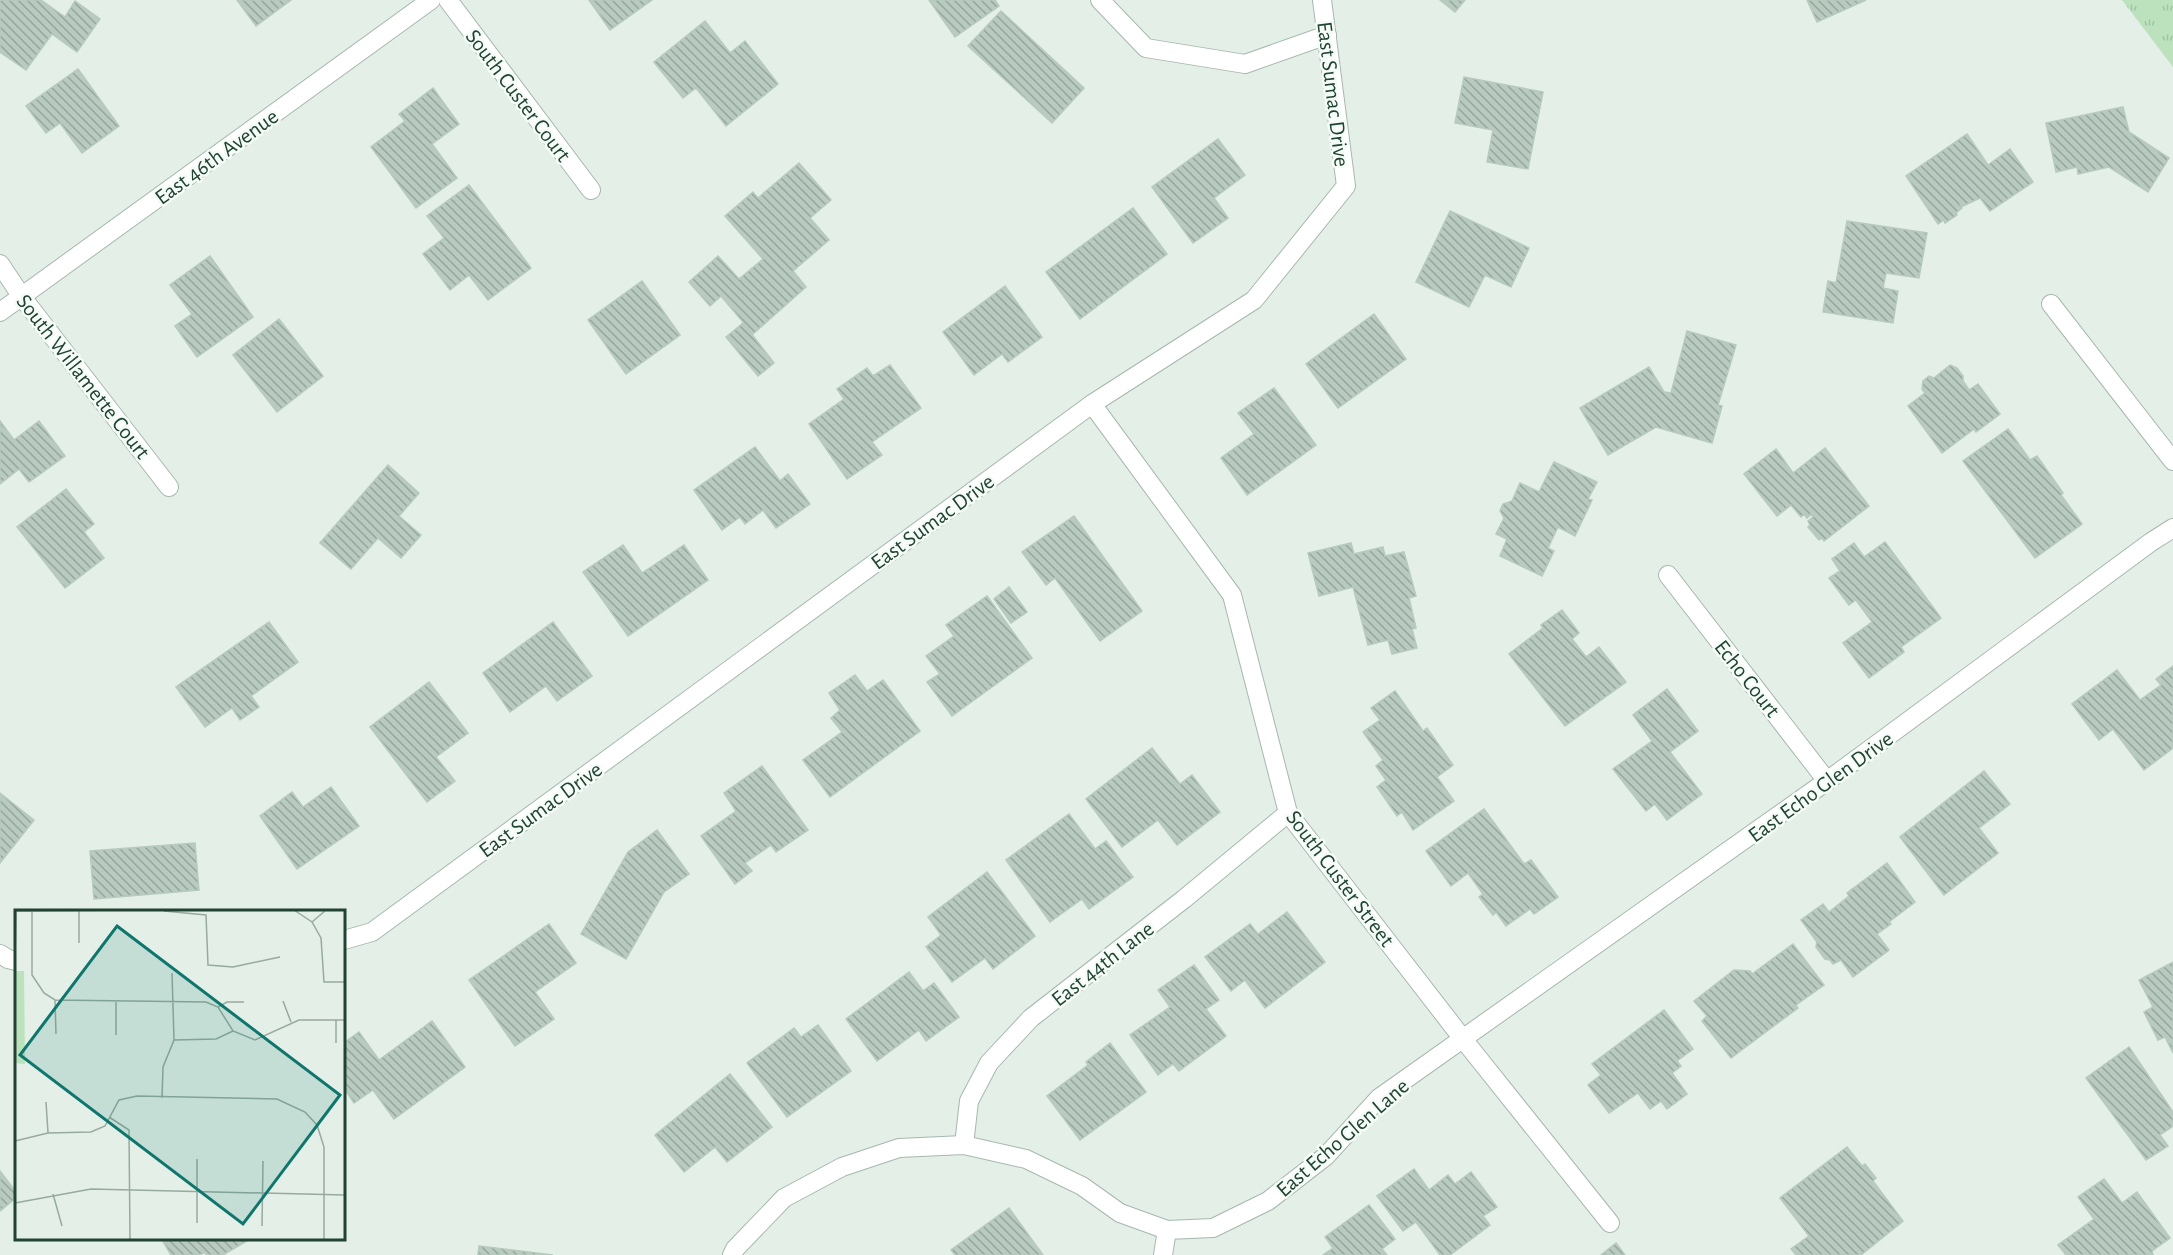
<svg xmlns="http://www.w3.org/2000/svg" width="2173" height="1255" font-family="'Alegreya Sans',sans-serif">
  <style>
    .park { fill: url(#park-tufts) }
    .building { fill: url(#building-back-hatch); stroke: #b6cabd; stroke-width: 1.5 }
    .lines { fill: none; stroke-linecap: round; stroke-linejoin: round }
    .street-casing { stroke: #a6b8ae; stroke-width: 20 }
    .street { stroke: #fff; stroke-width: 18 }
    .labels { text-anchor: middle; stroke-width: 5; stroke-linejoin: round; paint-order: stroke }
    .street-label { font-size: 22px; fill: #214332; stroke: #f5fbf7 }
    .inset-road { fill: none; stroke: #96aa9f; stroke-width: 1.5 }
    .view { fill: #0f766e; fill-opacity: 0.15; stroke: #0f766e; stroke-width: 3 }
    .inset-edge { fill: none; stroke: #214332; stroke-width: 3 }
  </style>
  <defs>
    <pattern id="park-tufts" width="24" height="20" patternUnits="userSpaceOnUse" patternTransform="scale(1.5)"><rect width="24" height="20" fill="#bbe2bd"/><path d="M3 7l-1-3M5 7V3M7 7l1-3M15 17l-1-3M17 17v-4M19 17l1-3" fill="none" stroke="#a0c3a3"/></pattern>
    <pattern id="building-back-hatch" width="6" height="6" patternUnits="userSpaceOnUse" patternTransform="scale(1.5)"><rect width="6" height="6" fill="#b9cac0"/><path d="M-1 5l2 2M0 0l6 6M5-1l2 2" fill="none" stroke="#96a69d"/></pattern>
  </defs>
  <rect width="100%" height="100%" fill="#e4efe8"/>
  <!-- park -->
  <path class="park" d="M2122,0H2173V67Z"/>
  <!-- building -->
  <g class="building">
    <path d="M0,0H41L65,17L75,1L100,19L77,52L52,34L26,70L0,52Z"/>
    <path d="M237,0H291L256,26Z"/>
    <path d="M589,0H652L610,30Z"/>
    <path d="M929,0H995L999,6L955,37Z"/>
    <path d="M1440,0H1465L1455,12Z"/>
    <path d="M1807,0H1866L1817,22Z"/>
    <path d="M1001,11L1084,88L1052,123L968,46Z"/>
    <path d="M705,21L730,53L745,41L778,84L726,126L696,88L683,98L654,62Z"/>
    <path d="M78,69L119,126L82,153L60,123L46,133L26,106Z"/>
    <path d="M1464,77L1543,92L1528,169L1487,162L1493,130L1455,123Z"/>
    <path d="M433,88L459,124L432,144L457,178L416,208L371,147L405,121L399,114Z"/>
    <path d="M2123,107L2129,132L2169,158L2148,192L2109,167L2078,174L2077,167L2056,172L2046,123Z"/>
    <path d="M1967,134L1988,165L2010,149L2033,182L1990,211L1980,198L1963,206L1959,201L1962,208L1956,213L1957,215L1945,223L1944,220L1938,224L1906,176Z"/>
    <path d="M1218,139L1245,175L1214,198L1228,218L1193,243L1152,187Z"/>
    <path d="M799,163L831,200L810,218L829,240L793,271L806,287L753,334L721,296L710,306L689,282L718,256L739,279L763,259L725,216L753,192L758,198Z"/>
    <path d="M469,185L531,268L488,300L469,275L450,290L423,254L444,238L427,216Z"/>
    <path d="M1133,208L1167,254L1080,319L1046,272Z"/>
    <path d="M1450,211L1529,248L1511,287L1485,275L1469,307L1416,282Z"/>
    <path d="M1847,221L1927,233L1919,278L1886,273L1883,288L1898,291L1893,323L1823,312L1828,281L1836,283Z"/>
    <path d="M210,256L253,317L197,357L175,326L192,314L170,285Z"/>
    <path d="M642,281L680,335L626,374L588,320Z"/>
    <path d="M1005,286L1042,337L1008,362L1002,354L974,375L943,332Z"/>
    <path d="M1374,314L1406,359L1338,408L1306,364Z"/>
    <path d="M279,319L323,376L277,412L233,355Z"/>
    <path d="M743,323L774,363L758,376L726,337Z"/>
    <path d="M1687,331L1736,345L1718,405L1722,406L1712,443L1656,427L1608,455L1580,408L1649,367L1664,392L1671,393Z"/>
    <path d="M890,365L921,408L872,442L882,455L847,479L809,424L844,399L837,389L867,368L873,376Z"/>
    <path d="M1950,365L1957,368L1963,376V381L1969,390L1978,384L2000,414L1976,432L1974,429L1942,453L1908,406L1925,393L1922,389L1923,381L1929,376L1934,378Z"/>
    <path d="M1274,388L1316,445L1247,495L1221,458L1254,434L1238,413Z"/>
    <path d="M0,421L14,440L39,421L65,456L29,482L19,469L0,484Z"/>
    <path d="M2008,429L2030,460L2037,456L2063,493L2061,495L2082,524L2035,558L1963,461Z"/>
    <path d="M755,447L780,481L788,474L810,504L776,528L763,510L745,524L740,517L722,530L694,490Z"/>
    <path d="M1825,448L1869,506L1824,541L1822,538L1819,540L1808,527L1810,525L1808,521L1813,517L1811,514L1807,518L1804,514L1801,517L1791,505L1777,516L1744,474L1776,449L1793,473Z"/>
    <path d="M1554,462L1597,482L1588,499L1592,500L1575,536L1558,527L1548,548L1554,551L1542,576L1500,556L1507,539L1496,534L1504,518L1500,511L1503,504L1512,501L1520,483L1539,492Z"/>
    <path d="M388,465L419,493L399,516L421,535L401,558L378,538L351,569L320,543Z"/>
    <path d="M66,489L94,524L84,532L104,558L65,588L17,527Z"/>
    <path d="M1074,516L1142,611L1100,641L1055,578L1046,585L1022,552Z"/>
    <path d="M1885,542L1941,618L1901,647L1904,652L1869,678L1843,643L1872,622L1856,600L1849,605L1829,578L1840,571L1832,559L1854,543L1864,557Z"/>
    <path d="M1351,543L1354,554L1383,547L1385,556L1404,552L1416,596L1409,598L1416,628L1412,629L1417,648L1392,654L1388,640L1368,645L1353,587L1319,596L1308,553Z"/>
    <path d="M623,545L642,573L684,545L708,580L628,636L583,572Z"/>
    <path d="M1009,587L1027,612L1011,623L994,599Z"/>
    <path d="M987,596L1032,658L952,716L927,682L940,674L926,656L954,636L946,625Z"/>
    <path d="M1562,610L1579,633L1572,639L1586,657L1599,647L1626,682L1565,726L1509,654L1543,628L1541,625Z"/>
    <path d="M269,622L298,662L251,696L259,707L240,720L232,708L205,727L176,687Z"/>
    <path d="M553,622L592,676L557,701L546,686L510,712L483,673Z"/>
    <path d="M2173,666V748L2144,770L2113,729L2099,740L2072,704L2117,670L2140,700L2161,685L2156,679Z"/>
    <path d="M855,675L867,691L883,680L920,731L830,797L803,760L842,732L831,718L840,710L829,693Z"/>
    <path d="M429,682L468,733L436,757L455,781L427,802L370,727Z"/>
    <path d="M1667,689L1698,731L1670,752L1702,794L1667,820L1655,804L1646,811L1613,769L1652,741L1633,715Z"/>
    <path d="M1395,691L1423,731L1427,728L1453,765L1437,777L1454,801L1413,830L1402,812L1397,816L1377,787L1386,780L1376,766L1383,760L1363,732L1380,720L1371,708Z"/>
    <path d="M1152,748L1180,784L1192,775L1220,812L1177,845L1158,820L1122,847L1086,799Z"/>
    <path d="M762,766L808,830L776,852L771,845L745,863L752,871L735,884L701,836L736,811L724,793Z"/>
    <path d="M1984,771L2010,804L1979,828L1998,853L1944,895L1900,837Z"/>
    <path d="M331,787L359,826L297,869L260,816L292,792L303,807Z"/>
    <path d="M0,793L34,820L0,863Z"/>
    <path d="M1484,809L1524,864L1531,860L1558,897L1534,914L1530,909L1506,926L1496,912L1493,915L1479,897L1483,894L1468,873L1451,886L1426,851Z"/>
    <path d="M1069,814L1095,849L1106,841L1133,877L1089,909L1082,899L1050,922L1006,860Z"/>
    <path d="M657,830L689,874L664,892L626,959L581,934L628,852Z"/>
    <path d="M195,843L199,890L94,899L90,851Z"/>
    <path d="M1887,863L1915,902L1889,922L1891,924L1877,934L1889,950L1853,977L1841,960L1833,964L1830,960L1825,959L1816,947L1817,942L1801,920L1823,904L1829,912L1849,896L1847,893Z"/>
    <path d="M987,872L1035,936L993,969L985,958L952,982L926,947L941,935L928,917Z"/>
    <path d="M1287,912L1325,962L1265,1008L1245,980L1231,991L1205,957L1250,924L1258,934Z"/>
    <path d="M549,924L576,963L535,992L554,1019L515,1046L469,980Z"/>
    <path d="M1793,944L1824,985L1796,1005L1798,1008L1731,1058L1702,1021L1707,1016L1694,1001L1734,970L1750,971L1752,974Z"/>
    <path d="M2173,962V1053L2165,1037L2158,1040L2144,1012L2153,1007L2139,980Z"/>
    <path d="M1194,965L1219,1000L1206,1009L1226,1036L1179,1071L1173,1064L1158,1075L1130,1035L1170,1007L1158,990Z"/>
    <path d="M909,972L923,991L934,983L959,1017L926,1041L919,1030L877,1061L846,1019Z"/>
    <path d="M1664,1010L1693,1049L1677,1061L1681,1066L1672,1073L1687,1094L1667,1109L1661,1101L1650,1109L1638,1093L1609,1113L1588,1085L1601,1075L1592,1064Z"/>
    <path d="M432,1021L465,1067L394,1119L373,1090L354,1103L344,1088V1043L359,1032L379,1060Z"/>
    <path d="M818,1025L851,1071L787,1117L747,1063L794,1028L801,1037Z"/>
    <path d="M1110,1043L1146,1092L1080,1140L1047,1096L1088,1065L1086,1062Z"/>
    <path d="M2129,1047L2173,1112V1126L2160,1135L2168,1146L2146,1160L2086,1078Z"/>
    <path d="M730,1074L772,1127L727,1162L715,1147L684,1172L655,1135Z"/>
    <path d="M1847,1147L1862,1166L1865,1164L1876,1178L1873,1181L1903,1221L1861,1255H1796L1791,1249L1809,1236L1780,1198Z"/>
    <path d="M1414,1169L1429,1190L1448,1175L1455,1184L1471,1172L1497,1207L1483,1216L1490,1225L1450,1255H1440L1416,1222L1403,1231L1377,1196Z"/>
    <path d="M0,1171L16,1192V1198L0,1211Z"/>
    <path d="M2104,1179L2122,1203L2137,1192L2170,1238L2152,1251L2153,1255H2066L2058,1245L2094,1219L2078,1197Z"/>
    <path d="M1369,1205L1395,1239L1382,1249L1387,1255H1323L1333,1248L1325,1237Z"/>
    <path d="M1009,1208L1043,1255H955L951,1250Z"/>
    <path d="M161,1238H250V1239L223,1255H206L205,1252L200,1255H171Z"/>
    <path d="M1616,1243L1625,1255H1601Z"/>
    <path d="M479,1246L553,1255H478Z"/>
  </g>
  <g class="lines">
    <!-- street casing -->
    <g class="street-casing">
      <g id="street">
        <path d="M448,0L591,190"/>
        <path d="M1100,0L1146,48L1245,64L1327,35"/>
        <path d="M0,264L22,297L169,487"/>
        <path d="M2051,304L2173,461"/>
        <path d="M0,312L431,0"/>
        <path d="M1092,404L1232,595L1288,813L1463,1039L1610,1223"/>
        <path d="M1668,575L1827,781"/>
        <path d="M344,940L372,932L1092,404L1254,300L1346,186L1322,0"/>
        <path d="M0,954L8,959L16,961"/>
        <path d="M964,1145L969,1101L989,1063L1031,1018L1184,899L1288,813"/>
        <path d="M732,1255L735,1249L784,1198L842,1167L899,1148L964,1145L1026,1159L1082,1186L1120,1213L1167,1230L1213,1228L1268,1201L1326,1156L1379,1098L1827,781L2151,542L2173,528"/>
        <path d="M1163,1255L1167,1230"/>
      </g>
    </g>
    <!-- street -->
    <use href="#street" class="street"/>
  </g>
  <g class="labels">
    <!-- street labels -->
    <g class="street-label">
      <text transform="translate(1334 94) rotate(83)" y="8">East Sumac Drive</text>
      <text transform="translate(519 95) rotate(53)" y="8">South Custer Court</text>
      <text transform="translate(216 156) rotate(-36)" y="8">East 46th Avenue</text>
      <text transform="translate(84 376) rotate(52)" y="8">South Willamette Court</text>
      <text transform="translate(932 521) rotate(-36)" y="8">East Sumac Drive</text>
      <text transform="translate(1748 678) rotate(52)" y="8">Echo Court</text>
      <text transform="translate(1820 786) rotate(-36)" y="8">East Echo Glen Drive</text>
      <text transform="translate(540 809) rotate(-36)" y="8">East Sumac Drive</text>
      <text transform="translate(1341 878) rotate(53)" y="8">South Custer Street</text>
      <text transform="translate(1102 963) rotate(-38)" y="8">East 44th Lane</text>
      <text transform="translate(1342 1137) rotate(-41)" y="8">East Echo Glen Lane</text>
    </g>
  </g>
  <!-- overview -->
  <g transform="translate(15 910)">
    <rect width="330" height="330" fill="#e4efe8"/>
    <path d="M0,61H9L10,154L0,153Z" fill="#bbe2bd"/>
    <path class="inset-road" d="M118,0H151M279,0L297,12L306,28L309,72H330M0,1L116,0M17,1V65L29,83L40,90L191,92L203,97L218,121L240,130L284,110H330M64,1V33M149,1L191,5L193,55L218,57L265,47M297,12L311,0M0,51L1,1M40,90L41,124M268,91L276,112M101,92V125M203,97L212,92H229M321,110V133M159,130L201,129L218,121M147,188L148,157L159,130L157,63M31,192L33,223M94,207L114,220L115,330M0,231L33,223L76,222L90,216L104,190L122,186L262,189L290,202L302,215L309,237V330M182,249V313M38,284L47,316M0,293L76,279L330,285M247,316L248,251"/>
    <path class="view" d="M102,16L325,185L228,314L5,145Z"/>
    <rect width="330" height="330" class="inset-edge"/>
  </g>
</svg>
